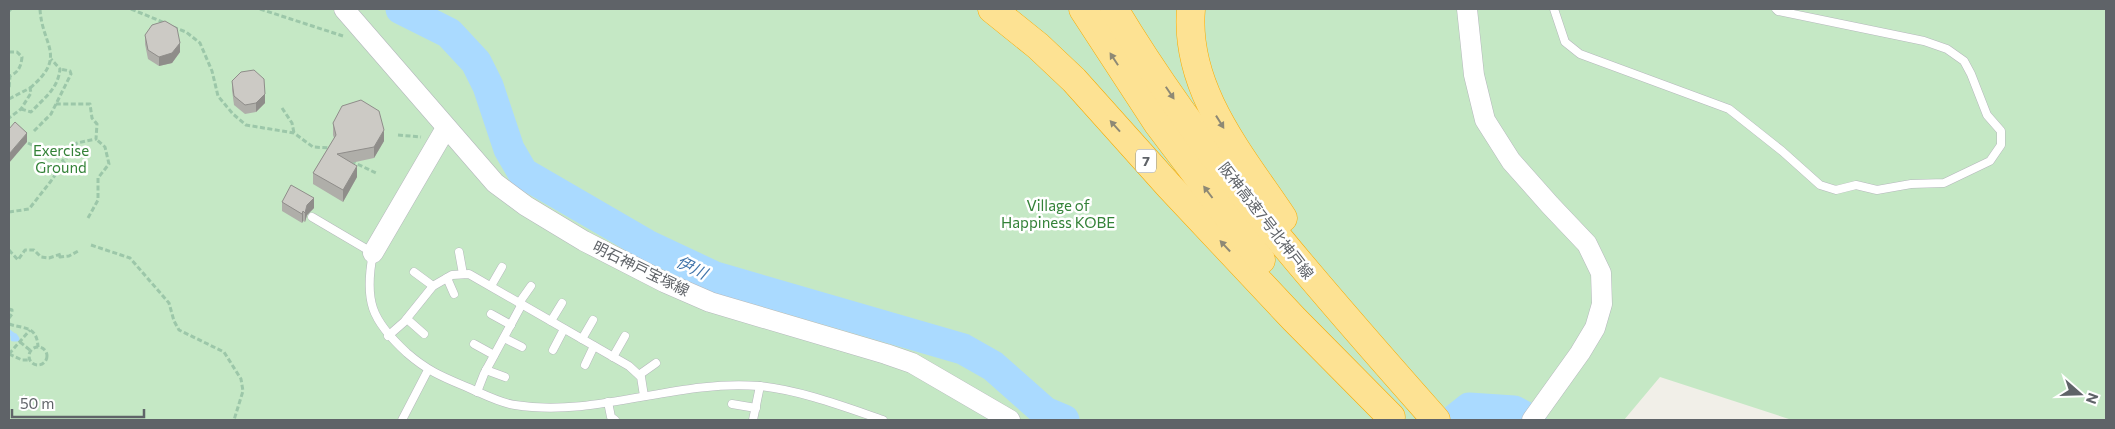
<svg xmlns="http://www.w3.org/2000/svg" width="2115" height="429" font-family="Commissioner,'Noto Sans JP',sans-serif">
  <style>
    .green { fill: #c5e8c5 }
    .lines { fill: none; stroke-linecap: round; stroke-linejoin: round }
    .stream { stroke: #aadaff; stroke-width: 5 }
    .river { stroke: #aadaff; stroke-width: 31 }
    .service-casing { stroke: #b5b8bc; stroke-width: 9 }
    .tertiary-casing { stroke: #b5b8bc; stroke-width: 21 }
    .motorway-casing { stroke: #f9ab00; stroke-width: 29 }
    .path { stroke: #9cc7a9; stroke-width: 3; stroke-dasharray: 5 2.5; stroke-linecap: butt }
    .service { stroke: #fff; stroke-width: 8 }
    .tertiary { stroke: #fff; stroke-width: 20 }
    .motorway { stroke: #fde293; stroke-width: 28 }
    .wall { fill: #afaea9 }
    .shaded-wall { fill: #8f8d8a }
    .building { fill: #cccac5; stroke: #8f8d8a }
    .oneway { fill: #8e8975 }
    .labels { text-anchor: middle; stroke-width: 5; stroke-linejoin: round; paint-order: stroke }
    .shield { fill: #fff; stroke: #8f9295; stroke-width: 1 }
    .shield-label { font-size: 14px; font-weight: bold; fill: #5f6368 }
    .park-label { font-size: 15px; fill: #348238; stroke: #fff }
    .street-label { font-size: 15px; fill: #5f6368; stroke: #fff }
    .water-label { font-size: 16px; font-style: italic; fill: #4174aa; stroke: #fff }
  </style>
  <rect width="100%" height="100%" fill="#f1efe8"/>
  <!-- green -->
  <path class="green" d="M9,9H2106V420H1792L1660,377L1624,420H9Z"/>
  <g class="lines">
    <!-- stream -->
    <path class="stream" d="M9,332L13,335V339H17L15,336"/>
    <!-- river -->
    <g class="river">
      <path d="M401,9L449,33L476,62L488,86L509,149L523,173L647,245L715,277L963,349L993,366L1045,412L1064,420"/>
      <path d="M1454,420L1469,408L1514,411L1531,420"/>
    </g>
    <!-- service casing -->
    <g class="service-casing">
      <g id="service">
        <path d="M1554,9L1565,42L1580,54L1729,109L1782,151L1820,185L1836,190L1856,185L1877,190L1911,184L1944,183L1990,161L2001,145V131L1987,115L1971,74L1964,61L1947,49L1924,41L1778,11L1776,9"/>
        <path d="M312,217L373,253C364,301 371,320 407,353C429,372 443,377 469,388C483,394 500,403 515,405C597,418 677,379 759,386C800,390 845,407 883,420"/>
        <path d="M459,252L463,274"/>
        <path d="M414,272L433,286"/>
        <path d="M447,278L454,294"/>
        <path d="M491,286L502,267"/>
        <path d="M519,303L531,286"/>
        <path d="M491,314L511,325"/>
        <path d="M407,319L424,334"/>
        <path d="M551,321L562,303"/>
        <path d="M388,336L404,322L433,286L452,275L469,274L629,366L641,377L644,396"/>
        <path d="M504,338L522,347"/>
        <path d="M582,339L593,320"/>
        <path d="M474,344L494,355"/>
        <path d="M553,350L564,329"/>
        <path d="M613,357L625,336"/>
        <path d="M585,365L594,346"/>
        <path d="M486,370L505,377"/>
        <path d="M639,375L656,363"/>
        <path d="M477,392L484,374L522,304"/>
        <path d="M608,402L611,417L615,420"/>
        <path d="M732,404L756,408"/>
        <path d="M402,420L428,370"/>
        <path d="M753,420L760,386"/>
      </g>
    </g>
    <!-- tertiary casing -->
    <g class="tertiary-casing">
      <g id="tertiary">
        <path d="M344,9L495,183L526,206L584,241L664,282L710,302L886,354L912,363L1010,420"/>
        <path d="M1467,9L1474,75L1485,120L1511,161L1550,205L1587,244L1601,273L1602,304L1595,328L1580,353L1532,420"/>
        <path d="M373,253L446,128"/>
      </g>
    </g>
    <!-- motorway casing -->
    <g class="motorway-casing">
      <g id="motorway">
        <path d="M992,9L1038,46L1074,80L1169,186L1294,319L1391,417"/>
        <path d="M1083,9L1158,124L1261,260"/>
        <path d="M1114,9C1204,159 1321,290 1436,420"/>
        <path d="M1191,9C1184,89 1241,155 1283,218"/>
      </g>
    </g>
    <!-- path -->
    <g class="path">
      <path d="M131,9L165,23"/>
      <path d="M260,9L343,36"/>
      <path d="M9,11L11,9"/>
      <path d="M173,27L186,32L200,43L212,71L218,96L233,114L246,125L294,133L313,147L331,148"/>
      <path d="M9,52H17L22,57C21,66 19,72 10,76L9,89"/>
      <path d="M30,88C68,56 42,46 40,9"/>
      <path d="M9,99L30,88L31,93L21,109L9,118"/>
      <path d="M282,108L292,123L294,133"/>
      <path d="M21,109L31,112C44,98 58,89 60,69L51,59"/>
      <path d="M34,131L51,114L71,74L70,71L60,69"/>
      <path d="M398,135L421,137"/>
      <path d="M28,143L64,161"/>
      <path d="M351,161L378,174"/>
      <path d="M9,212L29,209L51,181L77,143L96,139L97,124L92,118L90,104H55"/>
      <path d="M88,218L98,200V178L109,164L105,147L96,139"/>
      <path d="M91,245L130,258L169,303L174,321L179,330L224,352L241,379L243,391L234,420"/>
      <path d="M9,250L18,260L25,250H34L41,257L49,258L61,254L60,257L69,256L80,250"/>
      <path d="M9,309L12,310V314L9,318"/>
      <path d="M9,324C23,329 37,325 38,347"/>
      <path d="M20,342L31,351"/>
      <circle cx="38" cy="356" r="9"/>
      <path d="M9,354L30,330"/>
      <path d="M9,354L22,360H30"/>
    </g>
    <!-- service -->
    <use href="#service" class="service"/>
    <!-- tertiary -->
    <use href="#tertiary" class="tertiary"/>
    <!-- motorway -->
    <use href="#motorway" class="motorway"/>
  </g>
  <!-- wall -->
  <g class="wall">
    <path d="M145,35L180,52L172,63L159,66L148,59L145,44Z"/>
    <path d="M232,81L265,103L256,112L245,114L234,105L232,90Z"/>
    <path d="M333,123L384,141L374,158L351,163L357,177L343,202L313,184V173L334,138L333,135Z"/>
    <path d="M282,202L314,208L307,215L305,222L303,221L302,223L282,211Z"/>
  </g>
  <!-- shaded-wall -->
  <g class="shaded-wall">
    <path d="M180,43V52L172,63L159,66V57Z"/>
    <path d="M265,94V103L256,112V103Z"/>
    <path d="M384,130V141L374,158V147Z"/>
    <path d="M27,133V142L9,163V154Z"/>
    <path d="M357,166V177L343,202V190Z"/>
    <path d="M314,198V208L307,215L305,222V213L307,205Z"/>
    <path d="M303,211V221L302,223V214Z"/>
  </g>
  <!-- building -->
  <g class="building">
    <path d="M165,21L177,28L180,43L172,53L159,57L148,50L145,35L152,25Z"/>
    <path d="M254,70L264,79L265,94L256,103L245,105L234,96L232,81L241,72Z"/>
    <path d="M361,100L379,111L384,130L374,147L337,154L357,166L343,190L313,173L336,135L333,123L342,106Z"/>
    <path d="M15,122L27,133L9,154V129Z"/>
    <path d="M291,185L314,198L307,205L305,213L303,211L302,214L282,202Z"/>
  </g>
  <!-- one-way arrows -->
  <defs><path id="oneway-solid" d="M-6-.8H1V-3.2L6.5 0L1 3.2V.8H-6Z" transform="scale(1.25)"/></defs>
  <g class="oneway">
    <use href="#oneway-solid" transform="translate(1114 59) rotate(-123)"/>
    <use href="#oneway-solid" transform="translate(1170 93) rotate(56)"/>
    <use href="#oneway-solid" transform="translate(1220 122) rotate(58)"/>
    <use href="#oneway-solid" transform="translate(1115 126) rotate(-132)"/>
    <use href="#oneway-solid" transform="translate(1208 192) rotate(-127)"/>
    <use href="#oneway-solid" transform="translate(1225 246) rotate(-133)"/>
  </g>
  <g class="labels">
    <!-- shield labels -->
    <rect class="shield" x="1136" y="149.5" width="20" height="23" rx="4"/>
    <g class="shield-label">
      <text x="1146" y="166">7</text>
    </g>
    <!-- park labels -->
    <g class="park-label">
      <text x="61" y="156">Exercise<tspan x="61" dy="17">Ground</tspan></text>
      <text x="1058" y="211">Village of<tspan x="1058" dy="17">Happiness KOBE</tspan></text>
    </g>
    <!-- street labels -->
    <g class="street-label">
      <text transform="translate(1266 221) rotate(52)" y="5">阪神高速7号北神戸線</text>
      <text transform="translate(641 269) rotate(26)" y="5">明石神戸宝塚線</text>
    </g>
    <!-- water labels -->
    <g class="water-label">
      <text transform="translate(692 267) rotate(26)" y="6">伊川</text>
    </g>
  </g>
  <!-- border -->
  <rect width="2115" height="429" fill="none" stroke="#5f6368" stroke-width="20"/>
  <!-- north arrow -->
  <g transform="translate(2080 394) rotate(110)" stroke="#ffffff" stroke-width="4" paint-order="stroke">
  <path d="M0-4L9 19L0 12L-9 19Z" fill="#5f6368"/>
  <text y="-8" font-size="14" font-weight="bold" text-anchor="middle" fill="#5f6368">N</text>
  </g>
  <!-- scale -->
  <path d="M12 409v8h132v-8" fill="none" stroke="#5f6368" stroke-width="2.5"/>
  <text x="20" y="409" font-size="15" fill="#5f6368" stroke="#ffffff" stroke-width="4" paint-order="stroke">50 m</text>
</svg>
